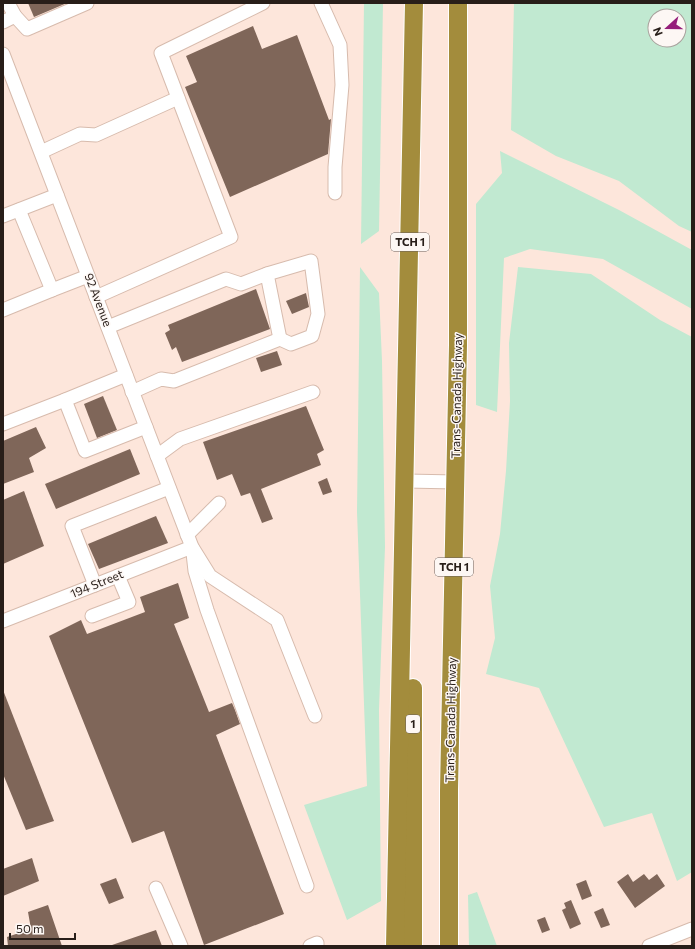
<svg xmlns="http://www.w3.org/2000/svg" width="695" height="949" font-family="Commissioner,sans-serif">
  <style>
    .green { fill: #c1e9d1; fill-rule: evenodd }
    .building { fill: #7f6659 }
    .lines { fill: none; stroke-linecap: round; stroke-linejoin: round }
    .minor-casing { stroke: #d7bbad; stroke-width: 15 }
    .highway-casing { stroke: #fff; stroke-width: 20 }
    .minor { stroke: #fff; stroke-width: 13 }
    .highway { stroke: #a38c3c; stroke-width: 18 }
    .labels { text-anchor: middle; stroke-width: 3; stroke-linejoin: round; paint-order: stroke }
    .shield { fill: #fdf7f4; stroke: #685f5b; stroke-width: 1 }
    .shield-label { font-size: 11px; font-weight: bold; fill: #281e19 }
    .street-label { font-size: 12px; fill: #281e19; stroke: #fdf7f4 }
  </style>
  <rect width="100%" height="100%" fill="#fde6db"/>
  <!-- green -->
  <g class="green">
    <path d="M364,3H383L379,231L361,244Z"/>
    <path d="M514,3H692V232L679,226L619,181L556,156L511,130ZM655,16H679V40H655Z"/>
    <path d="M500,151L619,210L692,250V309L603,259L530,249L504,258L497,412L476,405V204L502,173Z"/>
    <path d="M360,267L379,293L382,361L385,547L379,710L381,901L347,920L304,805L367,786L357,512Z"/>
    <path d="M518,267L591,274L660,320L692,337V872L677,881L652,813L604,827L539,688L486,674L495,638L490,586L500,534L506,471L510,401L509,343Z"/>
    <path d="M477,892L497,946H469L468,895Z"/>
  </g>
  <!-- building -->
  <g class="building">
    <path d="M28,3H67L34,17Z"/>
    <path d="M253,26L262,49L297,35L329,120L331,119L328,154L230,197L185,87L197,82L186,56Z"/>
    <path d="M256,289L270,329L182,362L176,347L172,350L165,333L170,330L168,325Z"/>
    <path d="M306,293L309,307L292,314L286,301Z"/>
    <path d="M277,351L282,365L261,372L256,358Z"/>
    <path d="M103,396L117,430L97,438L84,404Z"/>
    <path d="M306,406L324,450L317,454L321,465L261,489L273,519L262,523L250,493L241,496L232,474L217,480L203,442Z"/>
    <path d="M36,427L46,448L29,458L34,472L3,484V441Z"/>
    <path d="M130,449L140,474L56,509L45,484Z"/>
    <path d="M327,478L332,492L323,495L318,482Z"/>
    <path d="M24,491L44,546L3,564V500Z"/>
    <path d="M156,516L168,543L99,569L88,544Z"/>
    <path d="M178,583L189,618L174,624L209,712L232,703L235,710L240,724L216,735L284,914L204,945L164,831L132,843L49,636L81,620L87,634L145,612L140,597Z"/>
    <path d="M3,690L54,821L26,830L3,774Z"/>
    <path d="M32,858L39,881L3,896V869Z"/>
    <path d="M628,874L633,882L644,874L649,880L657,874L665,886L635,908L617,882Z"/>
    <path d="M116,878L124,898L109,904L100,884Z"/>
    <path d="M586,880L592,896L582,900L576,884Z"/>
    <path d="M571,900L581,924L570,929L562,910L566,908L564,903Z"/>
    <path d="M48,905L62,946H8L7,937L31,929L28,912Z"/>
    <path d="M603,908L610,925L601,928L594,912Z"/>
    <path d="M545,917L550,930L542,933L537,920Z"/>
    <path d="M156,930L162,946H112V945Z"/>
  </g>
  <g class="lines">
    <!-- minor casing -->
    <g class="minor-casing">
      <g id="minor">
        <path d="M321,3L340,45L342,85L335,167V193"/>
        <path d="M15,16L27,29L87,3"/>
        <path d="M3,22L15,16L8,3"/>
        <path d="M3,54L192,547L210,576L277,620L315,716"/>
        <path d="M41,152L80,134L96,135L178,98"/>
        <path d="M3,216L57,195"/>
        <path d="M267,274L311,261L318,314L312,336L291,344L280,339"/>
        <path d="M52,290L88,276"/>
        <path d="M96,297L231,237L161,53L263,3"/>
        <path d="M3,310L52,290L19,210"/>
        <path d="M108,327L226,279L241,284L267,274L280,339L174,381L161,379L132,392"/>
        <path d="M126,375L65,400L85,451L146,427"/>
        <path d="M3,424L65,400"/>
        <path d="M157,456L180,439L313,392"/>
        <path d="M406,481L456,482"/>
        <path d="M187,535L219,503"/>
        <path d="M193,553L195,571L207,610L307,886"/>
        <path d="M95,585L72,526L169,488"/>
        <path d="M92,616L129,602L118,576"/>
        <path d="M3,621L192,547"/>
        <path d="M156,888L181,946"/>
        <path d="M310,946L317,943V946"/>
        <path d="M649,946L692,929"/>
      </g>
    </g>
    <!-- highway casing -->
    <g class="highway-casing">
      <g id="highway">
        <path d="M413,688V946"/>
        <path d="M395,946L414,3"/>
        <path d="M449,946V790L458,345V3"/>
      </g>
    </g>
    <!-- minor -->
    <use href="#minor" class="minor"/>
    <!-- highway -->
    <use href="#highway" class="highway"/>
  </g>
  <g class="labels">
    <!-- shield labels -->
    <g class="shield">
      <rect x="391" y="233" width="38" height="18" rx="3"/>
      <rect x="435" y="558" width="38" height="18" rx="3"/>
      <rect x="406" y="715" width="14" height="18" rx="3"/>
    </g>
    <g class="shield-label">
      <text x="410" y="246">TCH 1</text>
      <text x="454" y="571">TCH 1</text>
      <text x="413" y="728">1</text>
    </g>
    <!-- street labels -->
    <g class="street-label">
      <text transform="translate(98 300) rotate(69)" y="4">92 Avenue</text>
      <text transform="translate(457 396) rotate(-89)" y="4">Trans-Canada Highway</text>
      <text transform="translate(97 584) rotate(-22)" y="4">194 Street</text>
      <text transform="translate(451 720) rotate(-89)" y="4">Trans-Canada Highway</text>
    </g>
  </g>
  <!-- border -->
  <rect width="695" height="949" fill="none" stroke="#281e19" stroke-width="8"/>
  <!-- north arrow -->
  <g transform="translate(667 28) rotate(249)"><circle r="19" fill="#fdf7f4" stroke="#a8a09c"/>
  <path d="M0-3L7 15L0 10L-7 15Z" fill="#951e7a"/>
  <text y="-6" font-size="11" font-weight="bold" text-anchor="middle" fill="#281e19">N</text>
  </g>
  <!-- scale -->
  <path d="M10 933v6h65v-6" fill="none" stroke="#281e19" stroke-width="2"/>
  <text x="16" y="933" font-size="12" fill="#281e19" stroke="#fdf7f4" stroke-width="3" paint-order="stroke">50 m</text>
</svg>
